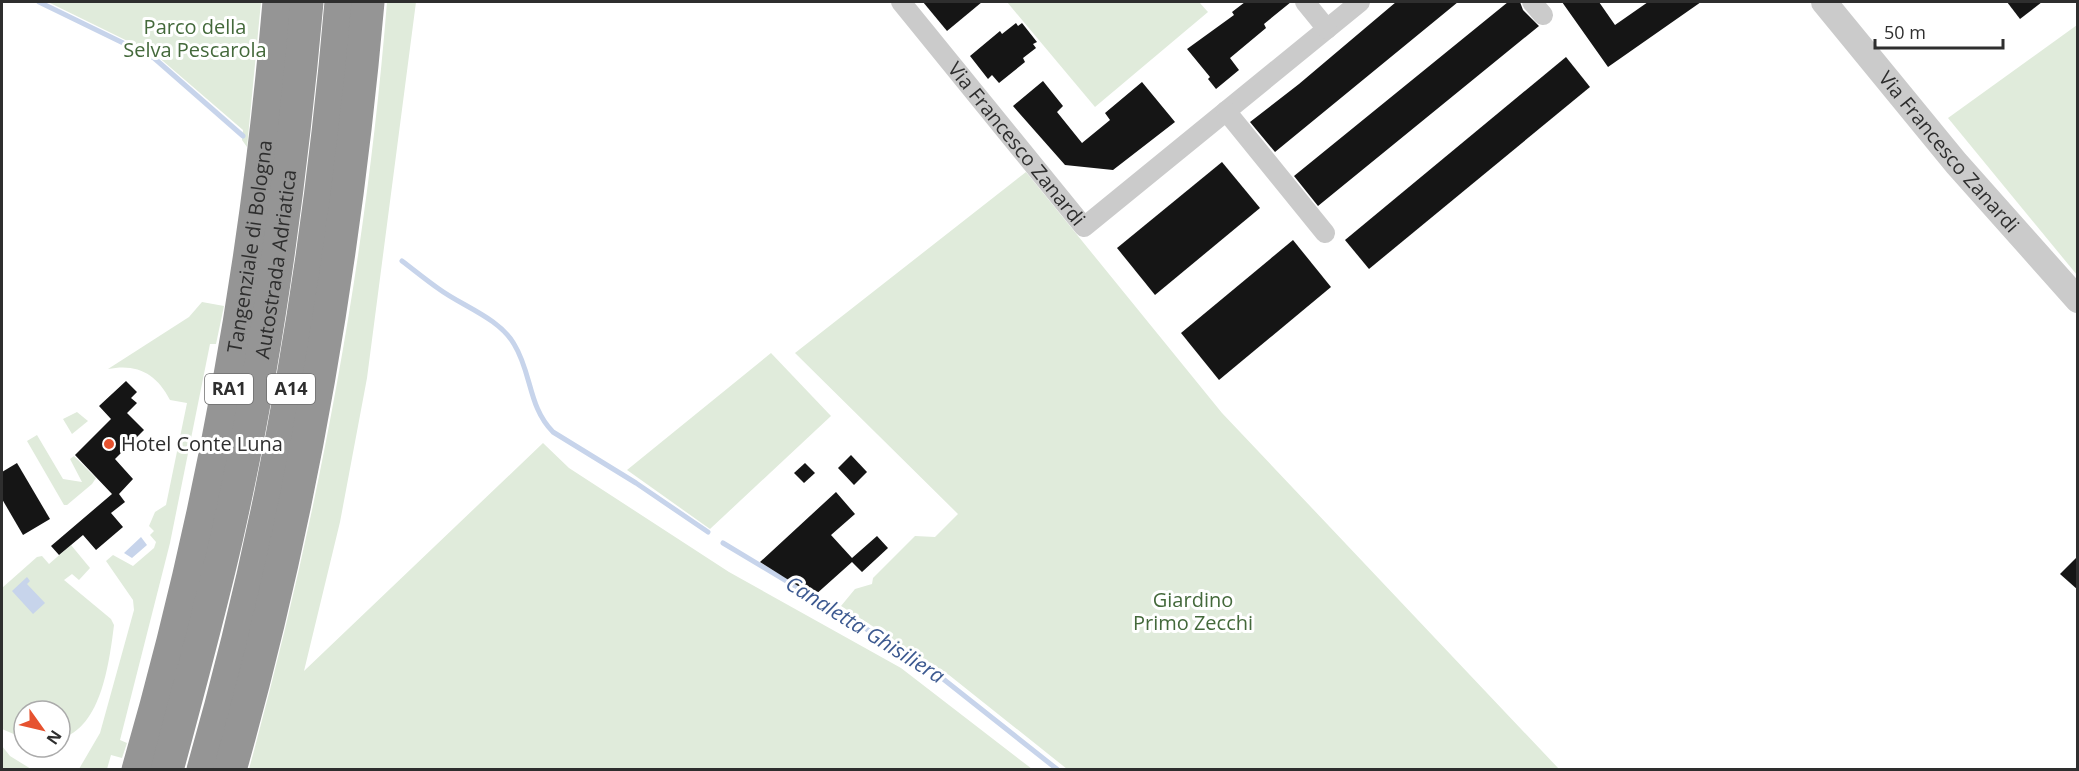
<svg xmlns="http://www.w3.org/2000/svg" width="2079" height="771" font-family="'Open Sans',sans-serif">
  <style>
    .green { fill: #e0ebdb; fill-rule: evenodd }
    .water { fill: #c7d4eb }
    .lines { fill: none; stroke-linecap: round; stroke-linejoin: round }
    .stream { stroke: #c7d4eb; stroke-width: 5 }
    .building { fill: #151515 }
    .minor { stroke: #cbcbcb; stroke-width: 20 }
    .tertiary { stroke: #cbcbcb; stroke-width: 26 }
    .motorway { stroke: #959595; stroke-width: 33 }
    .poi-dot { fill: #e6522f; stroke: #fff; stroke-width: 2 }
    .labels { text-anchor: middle; stroke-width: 6; stroke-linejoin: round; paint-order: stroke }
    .shield { fill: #fff; stroke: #6d6d6d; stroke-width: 1.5 }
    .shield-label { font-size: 18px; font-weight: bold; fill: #2e2e2e }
    .park-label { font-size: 20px; fill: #44693b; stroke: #fff }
    .street-label { font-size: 20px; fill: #2e2e2e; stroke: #fff }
    .poi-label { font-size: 20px; fill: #2e2e2e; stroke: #fff; text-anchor: start }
    .water-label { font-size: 21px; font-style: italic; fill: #3c5990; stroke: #fff }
  </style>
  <rect width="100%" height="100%" fill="#fff"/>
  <!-- green -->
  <g class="green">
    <path d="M48,2H261L247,147L242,140L243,130L156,55Z"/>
    <path d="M387,2H416L367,378L340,522L304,671L543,443L569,468L729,572L901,668L1032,769H249C318,516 366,263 387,2Z"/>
    <path d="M1007,2H1199L1208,12L1095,107Z"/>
    <path d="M2077,25V275L1948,118Z"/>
    <path d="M1026,172L1222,413L1559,769H1067L949,675L841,606L855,589L872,584L873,578L915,536L935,537L958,514L795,353Z"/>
    <path d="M202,302L224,306L216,344H210L170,543L120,740L127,743L122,758L111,755L107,769H79L100,733L134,610L133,600L106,561L113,555L133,566L154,548L156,542L150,535L154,531L149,526L155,512L166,505L187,403L170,400C157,374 137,363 108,369L189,317Z"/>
    <path d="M771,353L831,416L710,529L627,470Z"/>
    <path d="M77,412L88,421L72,434L63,419Z"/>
    <path d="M37,435L63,479L82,482L70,459L74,456L96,478L92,484L67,505H64L27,441Z"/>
    <path d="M71,545L90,568L79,580L72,574L64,580L111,619L114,625C106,691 91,771 2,729V588L37,557L42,556L49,564ZM24,711H60V747H24Z"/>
    <path d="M2,746L10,756L31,769H2Z"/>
  </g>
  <!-- water -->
  <g class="water">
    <path d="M141,537L147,545L132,558L124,553Z"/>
    <path d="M27,577L30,581L27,584L45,603L33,614L12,591Z"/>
  </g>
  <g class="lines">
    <!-- stream -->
    <g class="stream">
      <path d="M39,2L154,58L243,136"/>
      <path d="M402,261C414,270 426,280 439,289C462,306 499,318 514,344C532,373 528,407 553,432L636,483L708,532"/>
      <path d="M723,543L923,663L1058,770"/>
      <path d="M2077,770L2078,769"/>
    </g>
  </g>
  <!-- building -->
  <g class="building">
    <path d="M923,2H982L947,31Z"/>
    <path d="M1245,2H1291L1264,24L1266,28L1230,58L1239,70L1216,89L1208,79L1210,77L1187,49L1234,15L1232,12Z"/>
    <path d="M1396,2H1458L1275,152L1250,122L1299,84Z"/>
    <path d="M1508,2H1520L1523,10L1539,26L1318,206L1294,176Z"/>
    <path d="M1562,2H1599L1615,25L1648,2H1701L1608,67Z"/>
    <path d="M2007,2H2042L2020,19Z"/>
    <path d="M1016,23L1018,26L1022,23L1037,42L1033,44L1036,48L1023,58L1025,62L999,83L992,75L988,79L970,56L1000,31L1002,34Z"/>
    <path d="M1566,57L1590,87L1369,269L1345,240Z"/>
    <path d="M1043,81L1063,106L1057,112L1082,143L1110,120L1105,113L1142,82L1175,122L1113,170L1065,165L1013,106Z"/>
    <path d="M1222,162L1260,208L1155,295L1117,248Z"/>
    <path d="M1293,240L1331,287L1219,380L1181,333Z"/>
    <path d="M126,381L137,392L131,398L137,403L127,413L144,430L115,459L133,479L119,494L125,502L111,513L123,527L96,550L83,535L59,555L51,546L112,494L75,455L111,419L99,406Z"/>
    <path d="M851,455L867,472L854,485L838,468Z"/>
    <path d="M17,463L50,519L23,535L2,499V472Z"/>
    <path d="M805,463L815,473L804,483L794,473Z"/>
    <path d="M836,492L855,514L831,535L852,558L877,536L888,548L862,572L852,562L814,596L760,562Z"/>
    <path d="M2078,556V590L2060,574Z"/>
  </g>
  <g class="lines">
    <!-- minor -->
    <g class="minor">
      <path id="s1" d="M901,2L1084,227L1360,2"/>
      <path d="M1305,2L1327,29"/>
      <path d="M1532,2L1543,15"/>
      <path d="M1226,111L1325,233"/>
    </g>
    <!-- tertiary -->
    <path class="tertiary" id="s2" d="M1824,2L1956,163L2078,300"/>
    <!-- motorway -->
    <g class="motorway">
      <path id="s3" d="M138,770C211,518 257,262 279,2"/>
      <path id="s4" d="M167,770C188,692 209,615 227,536C267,360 291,181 307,2"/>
      <path d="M203,770C275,519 319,262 341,2"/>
      <path d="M230,770C301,518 345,262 368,2"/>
    </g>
  </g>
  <!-- markers -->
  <circle class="poi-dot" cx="109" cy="444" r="6"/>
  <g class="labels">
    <!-- shield labels -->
    <g class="shield">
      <rect x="205" y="374" width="48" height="30" rx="4.5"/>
      <rect x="267" y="374" width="48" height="30" rx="4.5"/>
    </g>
    <g class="shield-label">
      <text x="229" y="395">RA1</text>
      <text x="291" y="395">A14</text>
    </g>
    <!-- park labels -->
    <g class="park-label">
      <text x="195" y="34">Parco della<tspan x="195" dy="23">Selva Pescarola</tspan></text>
      <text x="1193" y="607">Giardino<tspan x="1193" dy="23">Primo Zecchi</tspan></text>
    </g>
    <!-- street labels -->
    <g class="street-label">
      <text dy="7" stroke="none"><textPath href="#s1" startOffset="183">Via Francesco Zanardi</textPath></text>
      <text dy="7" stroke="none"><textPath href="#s2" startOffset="195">Via Francesco Zanardi</textPath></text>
      <text dy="7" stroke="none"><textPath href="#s3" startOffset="536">Tangenziale di Bologna</textPath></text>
      <text dy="7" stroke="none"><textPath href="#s4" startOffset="518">Autostrada Adriatica</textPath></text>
    </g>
    <!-- poi labels -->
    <g class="poi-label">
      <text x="121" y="451">Hotel Conte Luna</text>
    </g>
    <!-- water labels -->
    <g class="water-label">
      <text transform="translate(865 630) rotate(32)" y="7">Canaletta Ghisiliera</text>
    </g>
  </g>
  <!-- border -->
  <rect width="2079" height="771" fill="none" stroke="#2e2e2e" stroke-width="6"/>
  <!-- north arrow -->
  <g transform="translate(42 729) rotate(124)"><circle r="28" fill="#ffffff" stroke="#ababab" stroke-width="1.5"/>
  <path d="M0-4.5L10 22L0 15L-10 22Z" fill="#e6522f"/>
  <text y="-9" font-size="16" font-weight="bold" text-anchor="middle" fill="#2e2e2e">N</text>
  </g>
  <!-- scale -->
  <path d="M1875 39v9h128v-9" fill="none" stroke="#2e2e2e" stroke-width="3"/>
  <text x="1884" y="39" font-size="18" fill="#2e2e2e" stroke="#ffffff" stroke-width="4.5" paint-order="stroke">50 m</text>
</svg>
